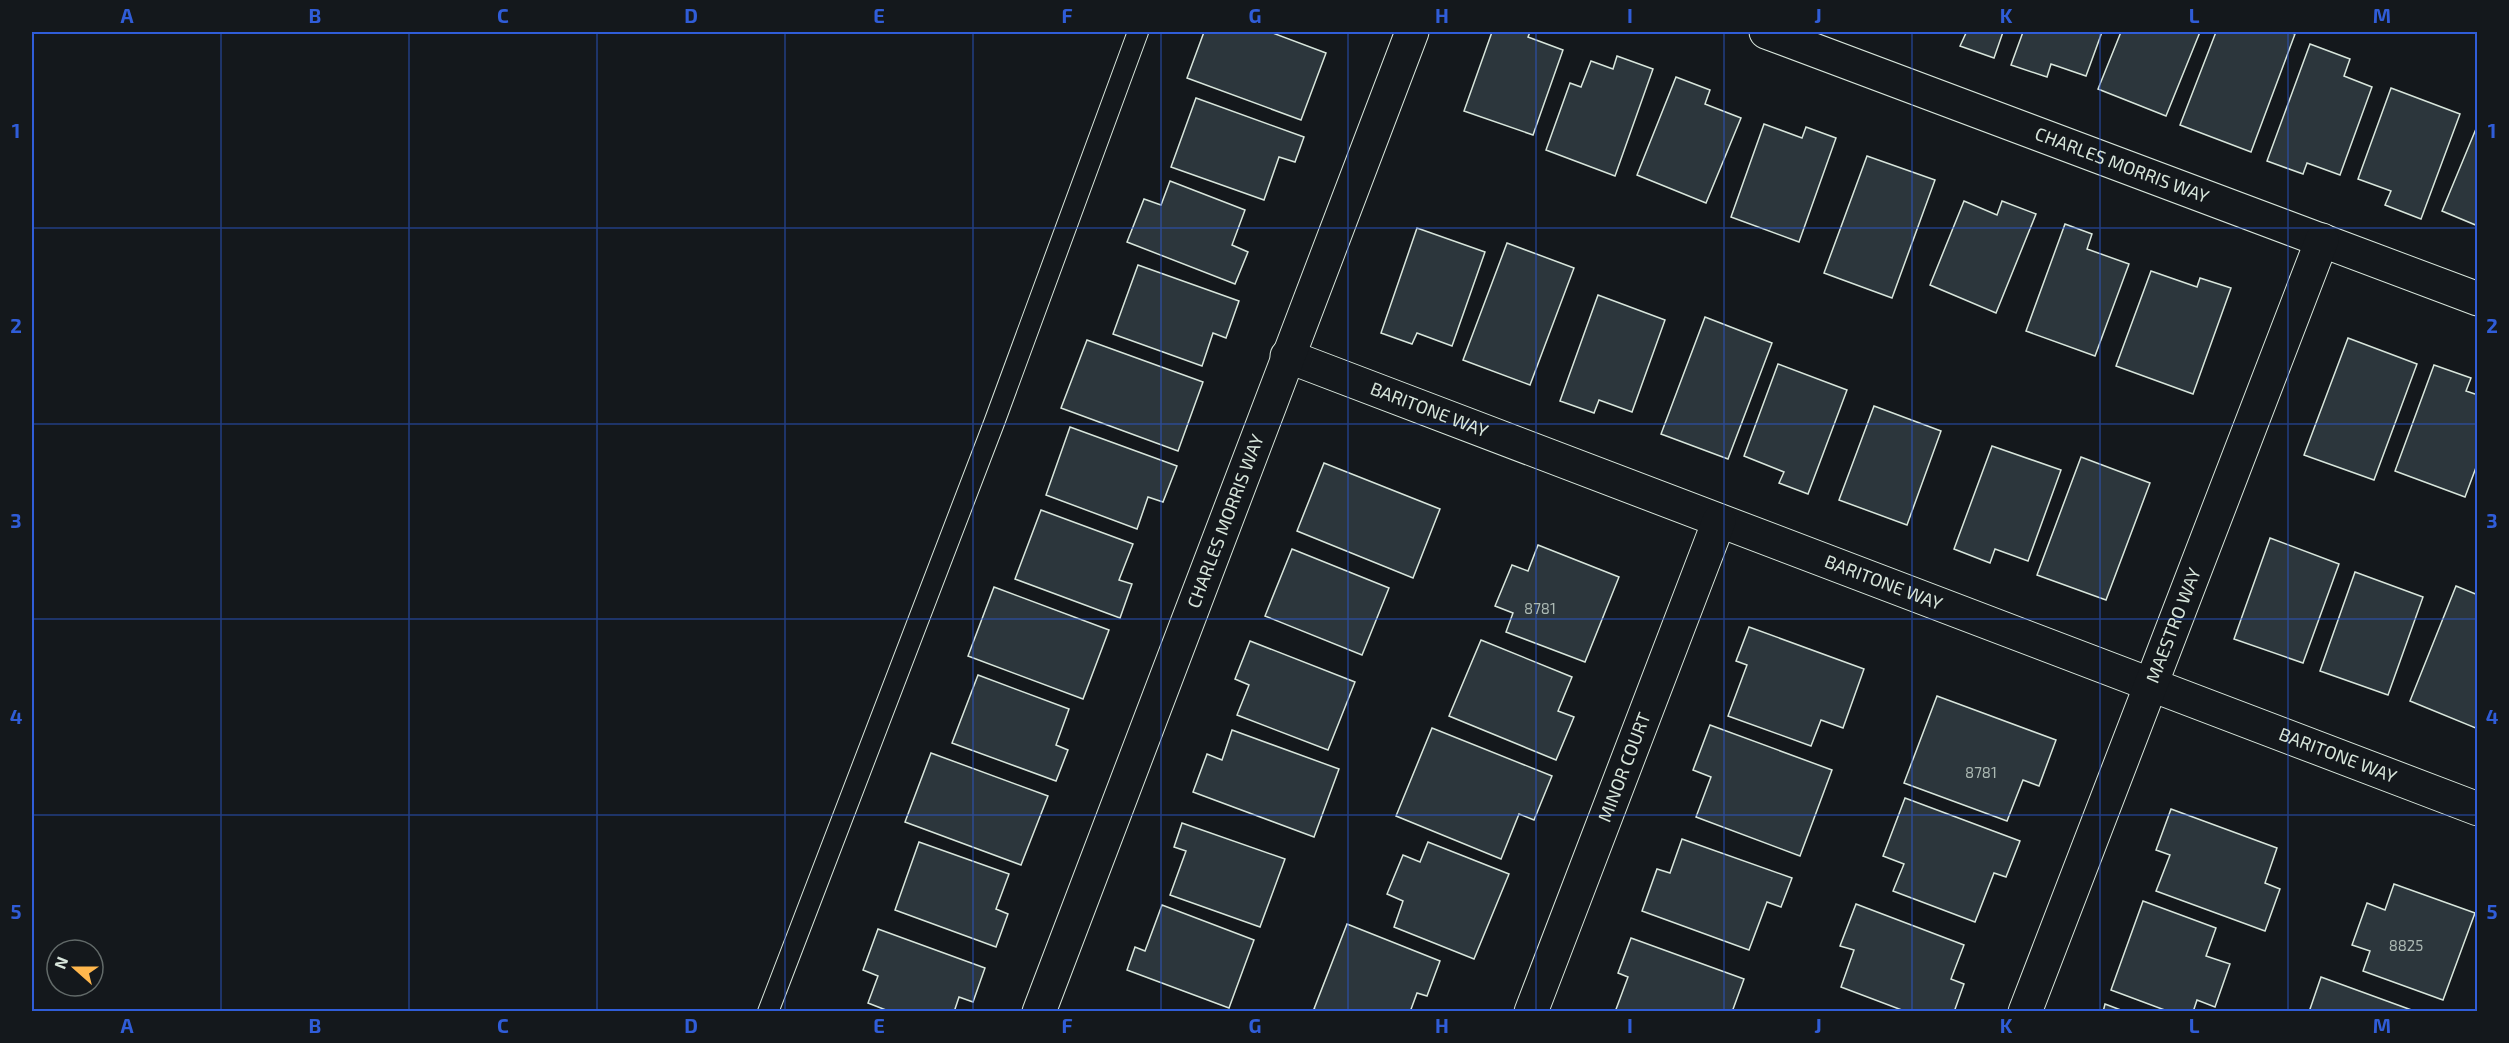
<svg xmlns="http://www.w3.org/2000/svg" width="2509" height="1043" font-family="'Exo 2',sans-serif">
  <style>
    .building { fill: #2c363c; stroke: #d8e6dc; stroke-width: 1.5 }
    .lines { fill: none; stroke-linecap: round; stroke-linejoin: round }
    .lane-casing { stroke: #d8e6dc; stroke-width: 22 }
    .street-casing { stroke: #d8e6dc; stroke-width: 35 }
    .lane { stroke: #14181c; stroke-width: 20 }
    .street { stroke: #14181c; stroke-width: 33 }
    .grid { fill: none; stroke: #305dd8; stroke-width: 1.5; stroke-opacity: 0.55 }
    .labels { text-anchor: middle; stroke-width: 4.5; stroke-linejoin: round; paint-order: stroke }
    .number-label { font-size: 15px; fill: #adbab4 }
    .street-label { font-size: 18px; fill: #d8e6dc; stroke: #14181c }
    .neatline { fill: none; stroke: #305dd8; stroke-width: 2 }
    .grid-label { font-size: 20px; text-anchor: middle; font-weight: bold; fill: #305dd8 }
  </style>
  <rect width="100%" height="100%" fill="#14181c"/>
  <!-- building -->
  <g class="building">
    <path d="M1204,32H1270L1326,53L1301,120L1187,78Z"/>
    <path d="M1492,32H1530L1528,37L1563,50L1533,135L1464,111Z"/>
    <path d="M1962,32H2003L1994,58L1960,46L1966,33Z"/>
    <path d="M2023,32H2102L2086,76L2051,64L2047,77L2011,65Z"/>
    <path d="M2121,32H2200L2166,116L2098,89Z"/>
    <path d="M2216,32H2289L2295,34L2251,152L2180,125Z"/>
    <path d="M2310,44L2350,59L2344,76L2372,87L2340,175L2307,163L2303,174L2267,161Z"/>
    <path d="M1617,56L1653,69L1615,176L1546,150L1570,83L1581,87L1591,61L1613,69Z"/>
    <path d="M1676,77L1710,90L1705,104L1741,118L1706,203L1637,175Z"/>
    <path d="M2391,88L2460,114L2421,219L2385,205L2391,191L2358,179Z"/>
    <path d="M1196,98L1304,137L1295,162L1279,157L1264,200L1171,167Z"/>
    <path d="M1764,124L1802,138L1806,127L1836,138L1799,242L1731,217Z"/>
    <path d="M2478,124V226L2442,211Z"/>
    <path d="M1867,156L1935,180L1892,298L1824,273Z"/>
    <path d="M1170,181L1245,210L1232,245L1248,252L1235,284L1127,242L1144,199L1161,205Z"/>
    <path d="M1964,201L1997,215L2002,201L2036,214L1996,313L1930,285Z"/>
    <path d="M2065,224L2092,234L2087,249L2129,264L2095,356L2026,331Z"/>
    <path d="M1417,228L1485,252L1452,346L1417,333L1412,344L1381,333Z"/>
    <path d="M1507,243L1574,268L1530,385L1463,360Z"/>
    <path d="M1138,265L1239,301L1226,338L1213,333L1202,366L1113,334Z"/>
    <path d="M2151,271L2197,287L2200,278L2231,288L2193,394L2116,366Z"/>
    <path d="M1598,295L1665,320L1632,412L1599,400L1594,413L1560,401Z"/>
    <path d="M1705,317L1772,343L1728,459L1661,434Z"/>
    <path d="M2348,338L2417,364L2374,480L2304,455Z"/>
    <path d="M1087,340L1203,382L1178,451L1061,408Z"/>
    <path d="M1778,364L1847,390L1808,494L1779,483L1784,472L1744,456Z"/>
    <path d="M2434,365L2471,378L2466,391L2478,395V462L2465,497L2395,471Z"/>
    <path d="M1874,406L1941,431L1907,525L1839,500Z"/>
    <path d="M1070,427L1177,466L1163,502L1148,497L1137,529L1046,495Z"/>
    <path d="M1992,446L2061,470L2028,561L1995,549L1990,563L1954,549Z"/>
    <path d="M2081,457L2150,483L2106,600L2037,575Z"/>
    <path d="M1324,463L1440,509L1413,578L1297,531Z"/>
    <path d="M1041,510L1133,544L1119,580L1132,584L1120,618L1015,579Z"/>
    <path d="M2270,538L2339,564L2303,663L2234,639Z"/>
    <path d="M1538,545L1619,577L1585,662L1506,632L1513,613L1495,606L1512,565L1528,571Z"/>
    <path d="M1292,549L1389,588L1362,655L1265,616Z"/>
    <path d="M2355,572L2423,597L2388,695L2320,671Z"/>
    <path d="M2456,586L2478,595V729L2410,701Z"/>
    <path d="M994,587L1109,630L1083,699L968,656Z"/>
    <path d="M1749,627L1864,669L1843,728L1821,720L1811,746L1728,716L1747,665L1736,661Z"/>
    <path d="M1481,640L1572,677L1558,711L1574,717L1556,760L1449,716Z"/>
    <path d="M1250,641L1355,682L1328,750L1237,715L1249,685L1235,679Z"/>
    <path d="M978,675L1069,709L1056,745L1068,750L1056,781L952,743Z"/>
    <path d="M1937,696L2056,740L2039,786L2023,780L2007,821L1904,783Z"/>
    <path d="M1710,725L1832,770L1800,856L1696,817L1711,777L1693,770Z"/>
    <path d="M1432,728L1552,776L1534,820L1519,814L1501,859L1396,816Z"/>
    <path d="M1232,730L1339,769L1314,837L1193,792L1207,754L1222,760Z"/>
    <path d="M931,753L1048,796L1021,865L905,822Z"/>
    <path d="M1905,798L2020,841L2006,877L1994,873L1975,922L1893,891L1904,864L1883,856Z"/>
    <path d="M2171,809L2277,848L2265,883L2280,889L2265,931L2156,891L2170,855L2156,850Z"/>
    <path d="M1182,823L1285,859L1260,927L1170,895L1186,851L1174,847Z"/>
    <path d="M1682,839L1792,878L1781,907L1767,902L1749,950L1642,911L1657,869L1670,873Z"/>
    <path d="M919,842L1009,874L996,909L1008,914L996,947L895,910Z"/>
    <path d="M1428,842L1509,874L1474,959L1394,927L1403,901L1387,894L1403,855L1420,862Z"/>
    <path d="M2394,884L2475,913L2443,1000L2363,971L2370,951L2352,945L2367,903L2385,910Z"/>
    <path d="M2143,901L2216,928L2206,956L2230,964L2215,1007L2197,1000L2193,1012H2170L2111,990Z"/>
    <path d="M1856,904L1964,945L1951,979L1964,984L1954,1012H1907L1841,987L1854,950L1840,946Z"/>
    <path d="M1162,905L1254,940L1229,1008L1127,970L1135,947L1145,951Z"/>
    <path d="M1347,924L1440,961L1427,996L1417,993L1410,1012H1320L1314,1009Z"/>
    <path d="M878,929L985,968L973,1002L959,997L954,1012H891L868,1003L878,976L863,970Z"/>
    <path d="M1631,938L1744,979L1732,1012H1615L1628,977L1618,973Z"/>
    <path d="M2321,977L2417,1012H2309Z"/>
    <path d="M2105,1004L2126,1012H2103Z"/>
  </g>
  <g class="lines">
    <!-- lane casing -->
    <g class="lane-casing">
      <path id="lane" d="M768,1012L994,423L1138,32"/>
    </g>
    <!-- street casing -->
    <g class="street-casing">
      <g id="street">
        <path id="s1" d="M1766,32L2478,299"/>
        <path id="s2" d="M1287,356L2478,809"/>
        <path id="s3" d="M1039,1012L1412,32"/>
        <path id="s4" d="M1531,1012L1719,521"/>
        <path id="s5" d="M2025,1012L2322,240"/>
      </g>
    </g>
    <!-- lane -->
    <use href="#lane" class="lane"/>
    <!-- street -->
    <use href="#street" class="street"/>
  </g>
  <!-- grid -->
  <path class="grid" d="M221,32V1012M409,32V1012M597,32V1012M785,32V1012M973,32V1012M1161,32V1012M1348,32V1012M1536,32V1012M1724,32V1012M1912,32V1012M2100,32V1012M2288,32V1012M32,228H2478M32,424H2478M32,619H2478M32,815H2478"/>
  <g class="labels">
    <!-- number labels -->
    <g class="number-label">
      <text x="1540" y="614">8781</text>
      <text x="1981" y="778">8781</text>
      <text x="2406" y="951">8825</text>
    </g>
    <!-- street labels -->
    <g class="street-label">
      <text dy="6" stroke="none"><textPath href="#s1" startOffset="380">CHARLES MORRIS WAY</textPath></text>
      <text dy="6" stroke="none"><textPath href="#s2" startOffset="152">BARITONE WAY</textPath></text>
      <text dy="6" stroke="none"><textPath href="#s3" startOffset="525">CHARLES MORRIS WAY</textPath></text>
      <text dy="6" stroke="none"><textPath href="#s2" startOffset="638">BARITONE WAY</textPath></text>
      <text dy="6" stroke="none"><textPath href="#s5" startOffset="414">MAESTRO WAY</textPath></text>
      <text dy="6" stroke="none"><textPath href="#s2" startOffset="1124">BARITONE WAY</textPath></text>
      <text dy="6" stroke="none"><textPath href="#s4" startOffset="262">MINOR COURT</textPath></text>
    </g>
  </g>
  <!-- border -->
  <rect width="2509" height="1043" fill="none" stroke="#14181c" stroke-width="66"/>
  <!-- north arrow -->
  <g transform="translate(75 968) rotate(291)"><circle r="28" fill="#14181c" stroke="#626a69" stroke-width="1.5"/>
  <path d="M0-4.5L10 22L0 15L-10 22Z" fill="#ffb74d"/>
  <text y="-9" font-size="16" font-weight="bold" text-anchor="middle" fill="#d8e6dc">N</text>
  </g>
  <rect x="33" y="33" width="2443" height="977" class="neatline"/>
  <g class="grid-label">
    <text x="127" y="23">A</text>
    <text x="315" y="23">B</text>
    <text x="503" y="23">C</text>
    <text x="691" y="23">D</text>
    <text x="879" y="23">E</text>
    <text x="1067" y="23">F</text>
    <text x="1255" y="23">G</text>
    <text x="1442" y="23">H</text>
    <text x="1630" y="23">I</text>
    <text x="1818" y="23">J</text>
    <text x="2006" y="23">K</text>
    <text x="2194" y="23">L</text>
    <text x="2382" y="23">M</text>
    <text x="16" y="138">1</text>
    <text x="2492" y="138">1</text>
    <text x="16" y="333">2</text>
    <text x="2492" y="333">2</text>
    <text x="16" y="528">3</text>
    <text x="2492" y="528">3</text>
    <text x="16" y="724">4</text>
    <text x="2492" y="724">4</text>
    <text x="16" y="919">5</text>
    <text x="2492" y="919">5</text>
    <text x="127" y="1033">A</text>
    <text x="315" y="1033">B</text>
    <text x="503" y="1033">C</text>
    <text x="691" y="1033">D</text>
    <text x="879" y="1033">E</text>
    <text x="1067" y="1033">F</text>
    <text x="1255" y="1033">G</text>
    <text x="1442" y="1033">H</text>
    <text x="1630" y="1033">I</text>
    <text x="1818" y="1033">J</text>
    <text x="2006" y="1033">K</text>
    <text x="2194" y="1033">L</text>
    <text x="2382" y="1033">M</text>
  </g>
</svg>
